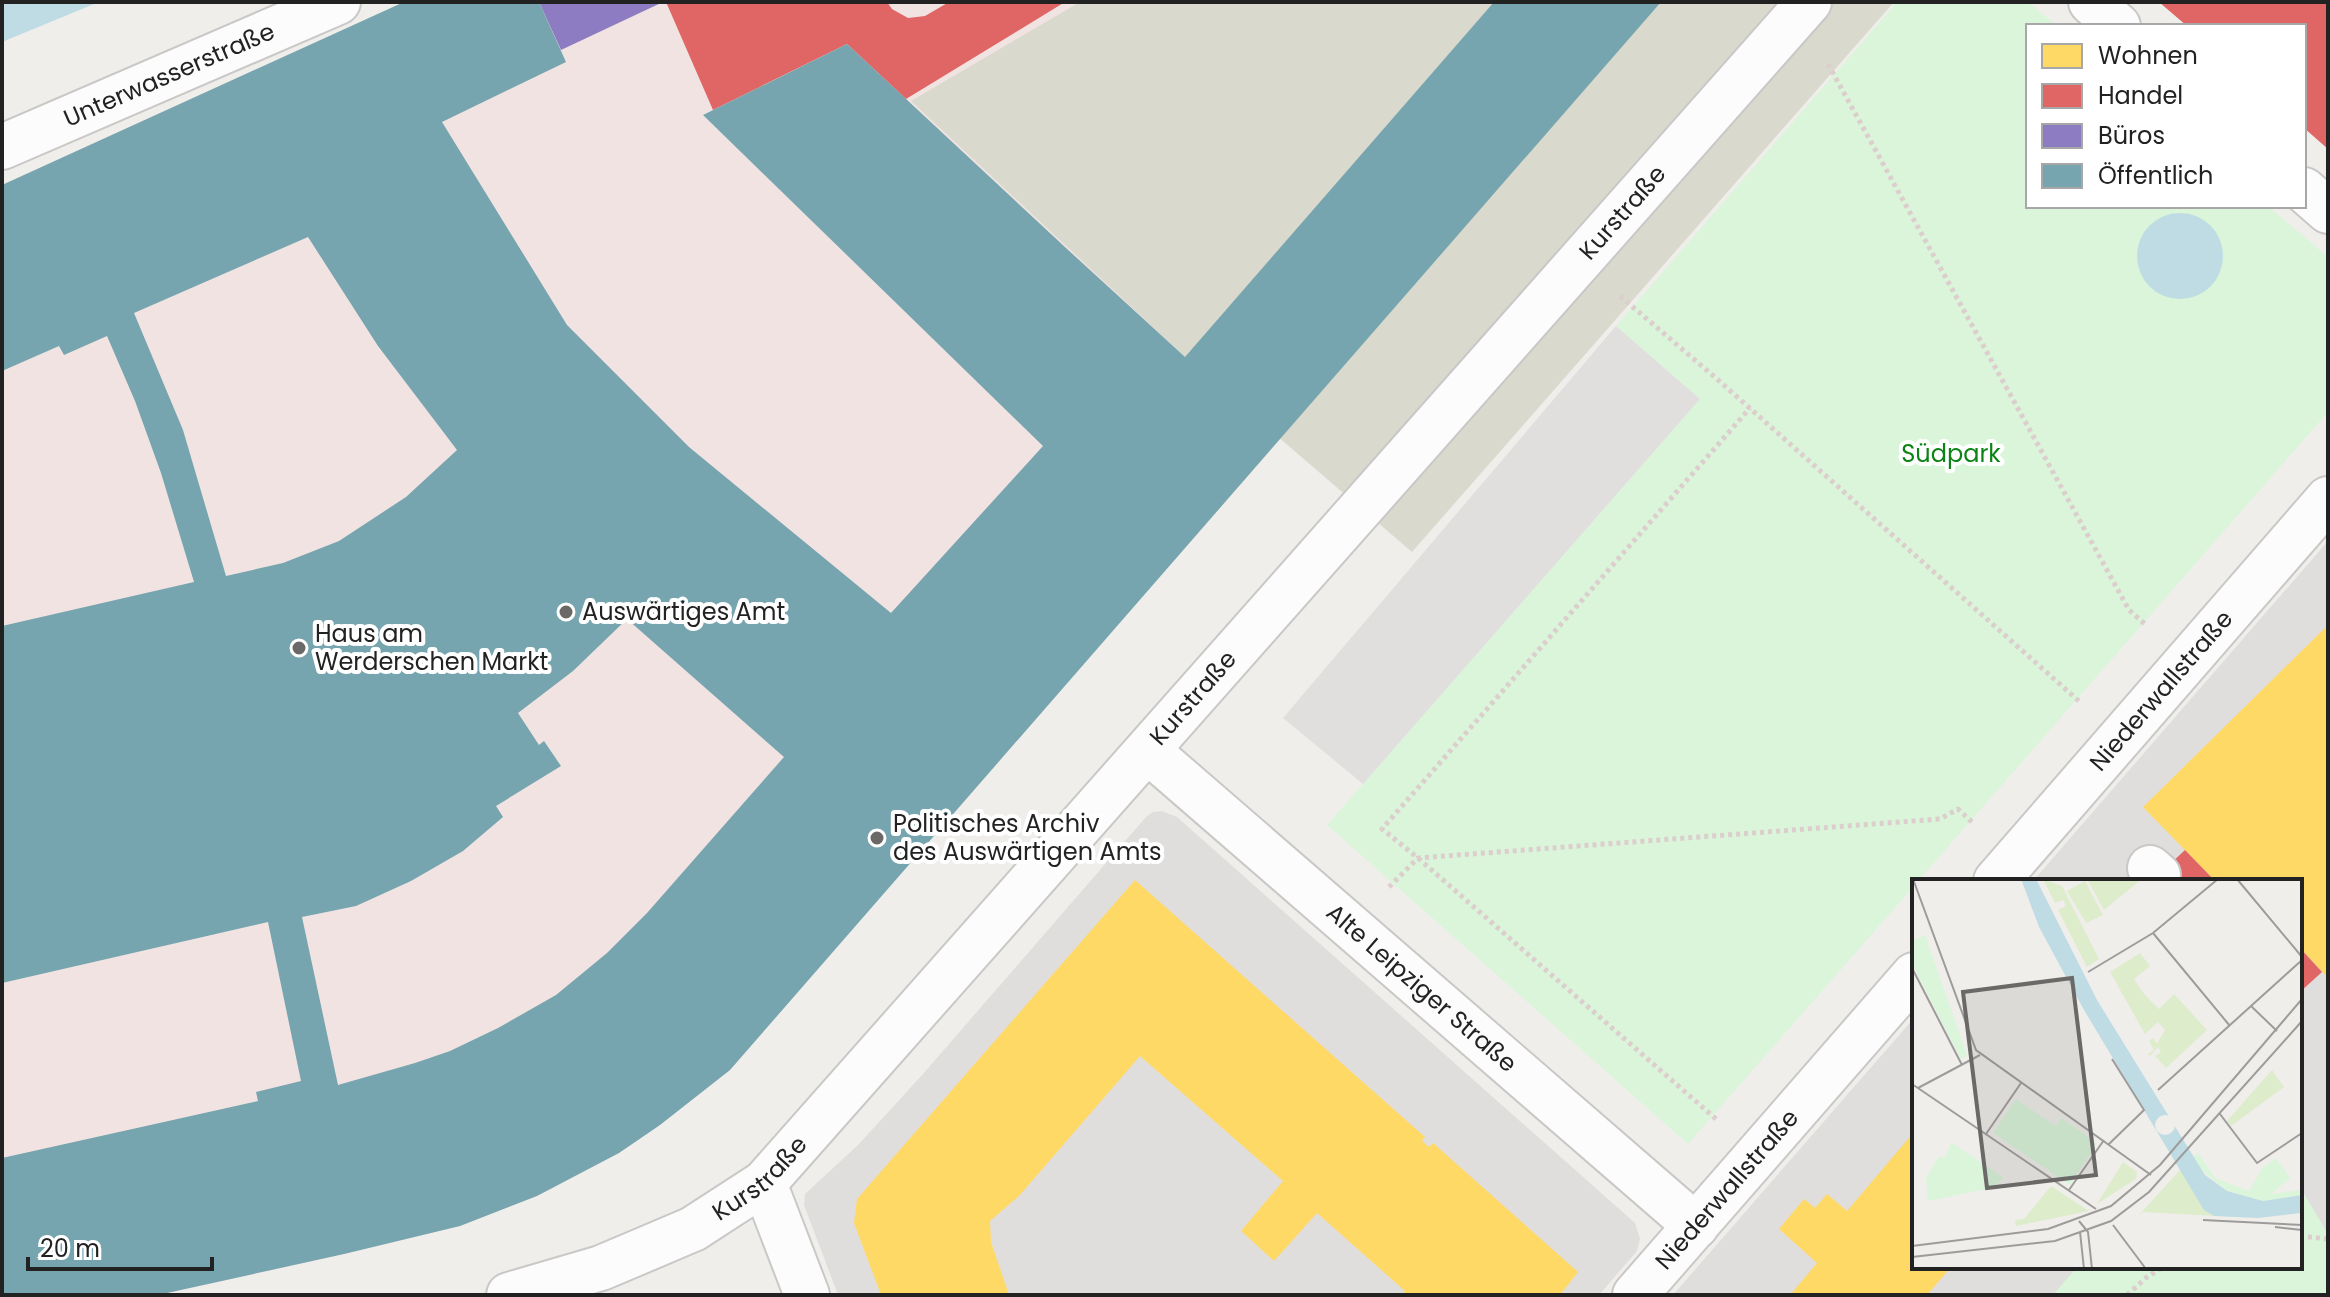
<svg xmlns="http://www.w3.org/2000/svg" width="2330" height="1297" font-family="Poppins,sans-serif">
  <style>
    .residential { fill: #dfdedc }
    .commercial { fill: #f1e3e1 }
    .construction { fill: #d9d9cd }
    .park { fill: #daf5da }
    .parking { fill: #e0dfde }
    .water { fill: #bfdbe3 }
    .homes { fill: #ffd966 }
    .shops { fill: #e06666 }
    .offices { fill: #8e7cc3 }
    .public { fill: #76a5af; fill-rule: evenodd }
    .lines { fill: none; stroke-linecap: round; stroke-linejoin: round }
    .minor-casing { stroke: #c9c8c7; stroke-width: 48 }
    .path { stroke: #dccecd; stroke-width: 5; stroke-dasharray: 4 4; stroke-linecap: butt }
    .minor { stroke: #fdfcfc; stroke-width: 44 }
    .poi-dot { fill: #6a6968; stroke: #fff; stroke-width: 3 }
    .labels { text-anchor: middle; stroke-width: 8; stroke-linejoin: round; paint-order: stroke }
    .street-label { font-size: 24px; fill: #222; stroke: #fff }
    .park-label { font-size: 24px; fill: #0c8416; stroke: #fff }
    .poi-label { font-size: 24px; fill: #222; stroke: #fff; text-anchor: start }
    .inset-road { fill: none; stroke: #9e9c9b; stroke-width: 2 }
    .view { fill: #6a6968; fill-opacity: 0.15; stroke: #6a6968; stroke-width: 4 }
    .inset-edge { fill: none; stroke: #222; stroke-width: 4 }
  </style>
  <rect width="100%" height="100%" fill="#f0eeeb"/>
  <!-- residential -->
  <g class="residential">
    <path d="M2328,541V1295H1673L1914,1018V1267H2300V881H2033Z"/>
    <path d="M1162,811L1177,817L1635,1223L1640,1239L1637,1251L1599,1295H838L804,1205L805,1194L858,1145L923,1074L1146,817L1153,812Z"/>
  </g>
  <!-- commercial -->
  <path class="commercial" d="M404,2H1661L730,1070L660,1125L619,1153L537,1196L460,1226L344,1254L158,1295H2V185Z"/>
  <!-- construction -->
  <path class="construction" d="M1080,2H1894L1412,552L1185,357L911,101Z"/>
  <!-- park -->
  <g class="park">
    <path d="M1897,2H2028L2057,26H2028V206H2268L2328,257V412L1918,881H1914V886L1688,1144L1327,825L1700,399L1616,326Z"/>
    <path d="M2300,1187L2328,1234V1295H2053L2077,1267H2300Z"/>
  </g>
  <!-- parking -->
  <path class="parking" d="M1616,326L1700,399L1363,784L1283,718Z"/>
  <!-- water -->
  <g class="water">
    <path d="M2,2H99L2,42Z"/>
    <circle cx="2180" cy="256" r="43"/>
  </g>
  <!-- homes -->
  <g class="homes">
    <path d="M2328,625V978L2300,948V881H2215L2143,807Z"/>
    <path d="M1135,880L1425,1137L1422,1141L1429,1147L1433,1143L1578,1272L1560,1295H1402L1405,1291L1317,1213L1274,1261L1241,1231L1283,1181L1140,1056L1019,1196L990,1221L991,1242L1009,1295H881L854,1223L857,1199Z"/>
    <path d="M1914,1132V1267H1951L1927,1295H1790L1817,1263L1779,1229L1804,1199L1815,1208L1827,1194L1847,1211Z"/>
  </g>
  <!-- shops -->
  <g class="shops">
    <path d="M666,2H887L892,9L908,18L925,16L949,2H1065L906,99L847,44L713,110Z"/>
    <path d="M2159,2H2328V149L2304,128V26H2187Z"/>
    <path d="M2185,850L2215,881H2152Z"/>
    <path d="M2300,948L2322,972L2300,992Z"/>
  </g>
  <!-- offices -->
  <path class="offices" d="M539,2H663L561,50Z"/>
  <!-- public -->
  <path class="public" d="M404,2H539L566,62L442,122L567,325L689,447L891,613L1043,446L703,115L847,44L1066,248L1185,357L1494,2H1661L730,1070L660,1125L619,1153L537,1196L460,1226L344,1254L158,1295H2V1158L258,1101L256,1092L301,1081L268,922L2,983V626L194,582L161,473L135,401L107,336L64,355L59,346L2,371V185ZM308,237L378,346L457,450L406,497L339,541L283,563L226,576L183,430L134,313ZM627,619L784,757L647,913L607,953L556,995L498,1028L450,1051L415,1063L338,1085L302,917L356,906L411,881L463,851L503,817L496,806L561,766L544,741L539,745L518,713L573,671Z"/>
  <g class="lines">
    <!-- minor casing -->
    <g class="minor-casing">
      <g id="minor">
        <path d="M2091,2L2118,26"/>
        <path id="s1" d="M2,147L338,2"/>
        <path d="M2304,190L2328,211"/>
        <path id="s2" d="M1148,751L1696,1226"/>
        <path d="M2150,868L2158,875"/>
        <path id="s3" d="M1996,881L2328,499"/>
        <path d="M764,1183L807,1295"/>
        <path id="s4" d="M509,1295L601,1268L693,1229L764,1183L1809,2"/>
        <path id="s5" d="M1635,1295L1914,975"/>
      </g>
    </g>
    <!-- path -->
    <g class="path">
      <path d="M1828,64L2129,610L2146,625"/>
      <path d="M1620,296L1717,379L2080,702"/>
      <path d="M1389,887L1418,858L1940,819L1958,809L1973,823"/>
      <path d="M1716,1119L1418,858L1382,829L1750,408"/>
      <path d="M2300,1236L2328,1239"/>
      <path d="M2127,1295L2147,1277L2163,1267"/>
    </g>
    <!-- minor -->
    <use href="#minor" class="minor"/>
  </g>
  <!-- markers -->
  <g class="poi-dot">
    <circle cx="566" cy="612" r="8"/>
    <circle cx="299" cy="648" r="8"/>
    <circle cx="877" cy="838" r="8"/>
  </g>
  <g class="labels">
    <!-- street labels -->
    <g class="street-label">
      <text dy="8" stroke="none"><textPath href="#s1" startOffset="182">Unterwasserstraße</textPath></text>
      <text dy="8" stroke="none"><textPath href="#s4" startOffset="1576">Kurstraße</textPath></text>
      <text dy="8" stroke="none"><textPath href="#s3" startOffset="252">Niederwallstraße</textPath></text>
      <text dy="8" stroke="none"><textPath href="#s4" startOffset="928">Kurstraße</textPath></text>
      <text dy="8" stroke="none"><textPath href="#s2" startOffset="362">Alte Leipziger Straße</textPath></text>
      <text dy="8" stroke="none"><textPath href="#s4" startOffset="280">Kurstraße</textPath></text>
      <text dy="8" stroke="none"><textPath href="#s5" startOffset="140">Niederwallstraße</textPath></text>
    </g>
    <!-- park labels -->
    <g class="park-label">
      <text x="1951" y="462">Südpark</text>
    </g>
    <!-- poi labels -->
    <g class="poi-label">
      <text x="582" y="620">Auswärtiges Amt</text>
      <text x="315" y="642">Haus am<tspan x="315" dy="28">Werderschen Markt</tspan></text>
      <text x="893" y="832">Politisches Archiv<tspan x="893" dy="28">des Auswärtigen Amts</tspan></text>
    </g>
  </g>
  <!-- overview -->
  <g transform="translate(1912 879)">
    <rect width="390" height="390" fill="#f0eeeb"/>
    <path d="M131,0L150,7L187,80L175,88L146,31L154,27L151,21L143,24ZM175,0H230L192,31ZM173,2L191,36L174,44L155,12ZM228,74L238,87L222,100L233,116L247,130L262,115L295,151L254,189L243,177L249,173L246,168L238,177L236,175L242,171L237,162L241,159L245,165L253,151L246,143L233,155L198,93ZM360,191L372,208L319,247L315,242ZM211,283L225,293L224,300L185,325ZM269,290L304,337L231,333L226,337ZM139,307L177,332L104,347L103,341L112,340Z" fill="#ddeccb"/>
    <path d="M13,56L55,176L49,180L0,85V62ZM104,220L144,247L149,239L185,264L158,306L81,254ZM39,263L42,265L92,299L80,309L16,322L14,299L27,277L33,279ZM286,274L303,299L337,312L351,288L364,279L378,299L359,315L390,311V316L351,322L315,312L289,290L282,278Z" fill="#daf5da"/>
    <path d="M109,0H124L185,121L293,296L315,312L351,322L390,316V334L346,339L302,337L292,331L172,131L127,48Z" fill="#bfdbe3"/>
    <path d="M243 246a10 10 0 1 1 20 0a10 10 0 1 1-20 0Z" fill="#f0eeeb"/>
    <path class="inset-road" d="M1,0L64,171L239,296M325,0L390,78M241,54L318,147M0,89L50,186M176,93L241,54L306,0M339,127L365,152M0,205L184,330M6,209L68,176M246,211L390,81M308,235L345,284L390,254M74,255L109,204M197,265L232,231L200,180M157,311L192,261M291,341L390,346M167,342L176,353L180,390M201,346L234,390M363,348L390,351M168,353L172,390M0,367L136,350L199,327L248,286L390,120M0,378L143,362L199,342L237,313L390,142"/>
    <path class="view" d="M160,99L184,296L75,309L51,113Z"/>
    <rect width="390" height="390" class="inset-edge"/>
  </g>
  <!-- border -->
  <rect width="2330" height="1297" fill="none" stroke="#222222" stroke-width="8"/>
  <!-- legend -->
  <rect x="2026" y="24" width="280" height="184" fill="#ffffff" stroke="#a7a7a7" stroke-width="2"/>
  <rect x="2042" y="44" width="40" height="24" fill="#ffd966" stroke="#a7a7a7" stroke-width="2"/>
  <text x="2098" y="64" font-size="24" fill="#222222">Wohnen</text>
  <rect x="2042" y="84" width="40" height="24" fill="#e06666" stroke="#a7a7a7" stroke-width="2"/>
  <text x="2098" y="104" font-size="24" fill="#222222">Handel</text>
  <rect x="2042" y="124" width="40" height="24" fill="#8e7cc3" stroke="#a7a7a7" stroke-width="2"/>
  <text x="2098" y="144" font-size="24" fill="#222222">Büros</text>
  <rect x="2042" y="164" width="40" height="24" fill="#76a5af" stroke="#a7a7a7" stroke-width="2"/>
  <text x="2098" y="184" font-size="24" fill="#222222">Öffentlich</text>
  <!-- scale -->
  <path d="M28 1257v12h184v-12" fill="none" stroke="#222222" stroke-width="4"/>
  <text x="40" y="1257" font-size="24" fill="#222222" stroke="#ffffff" stroke-width="6" paint-order="stroke">20 m</text>
</svg>
